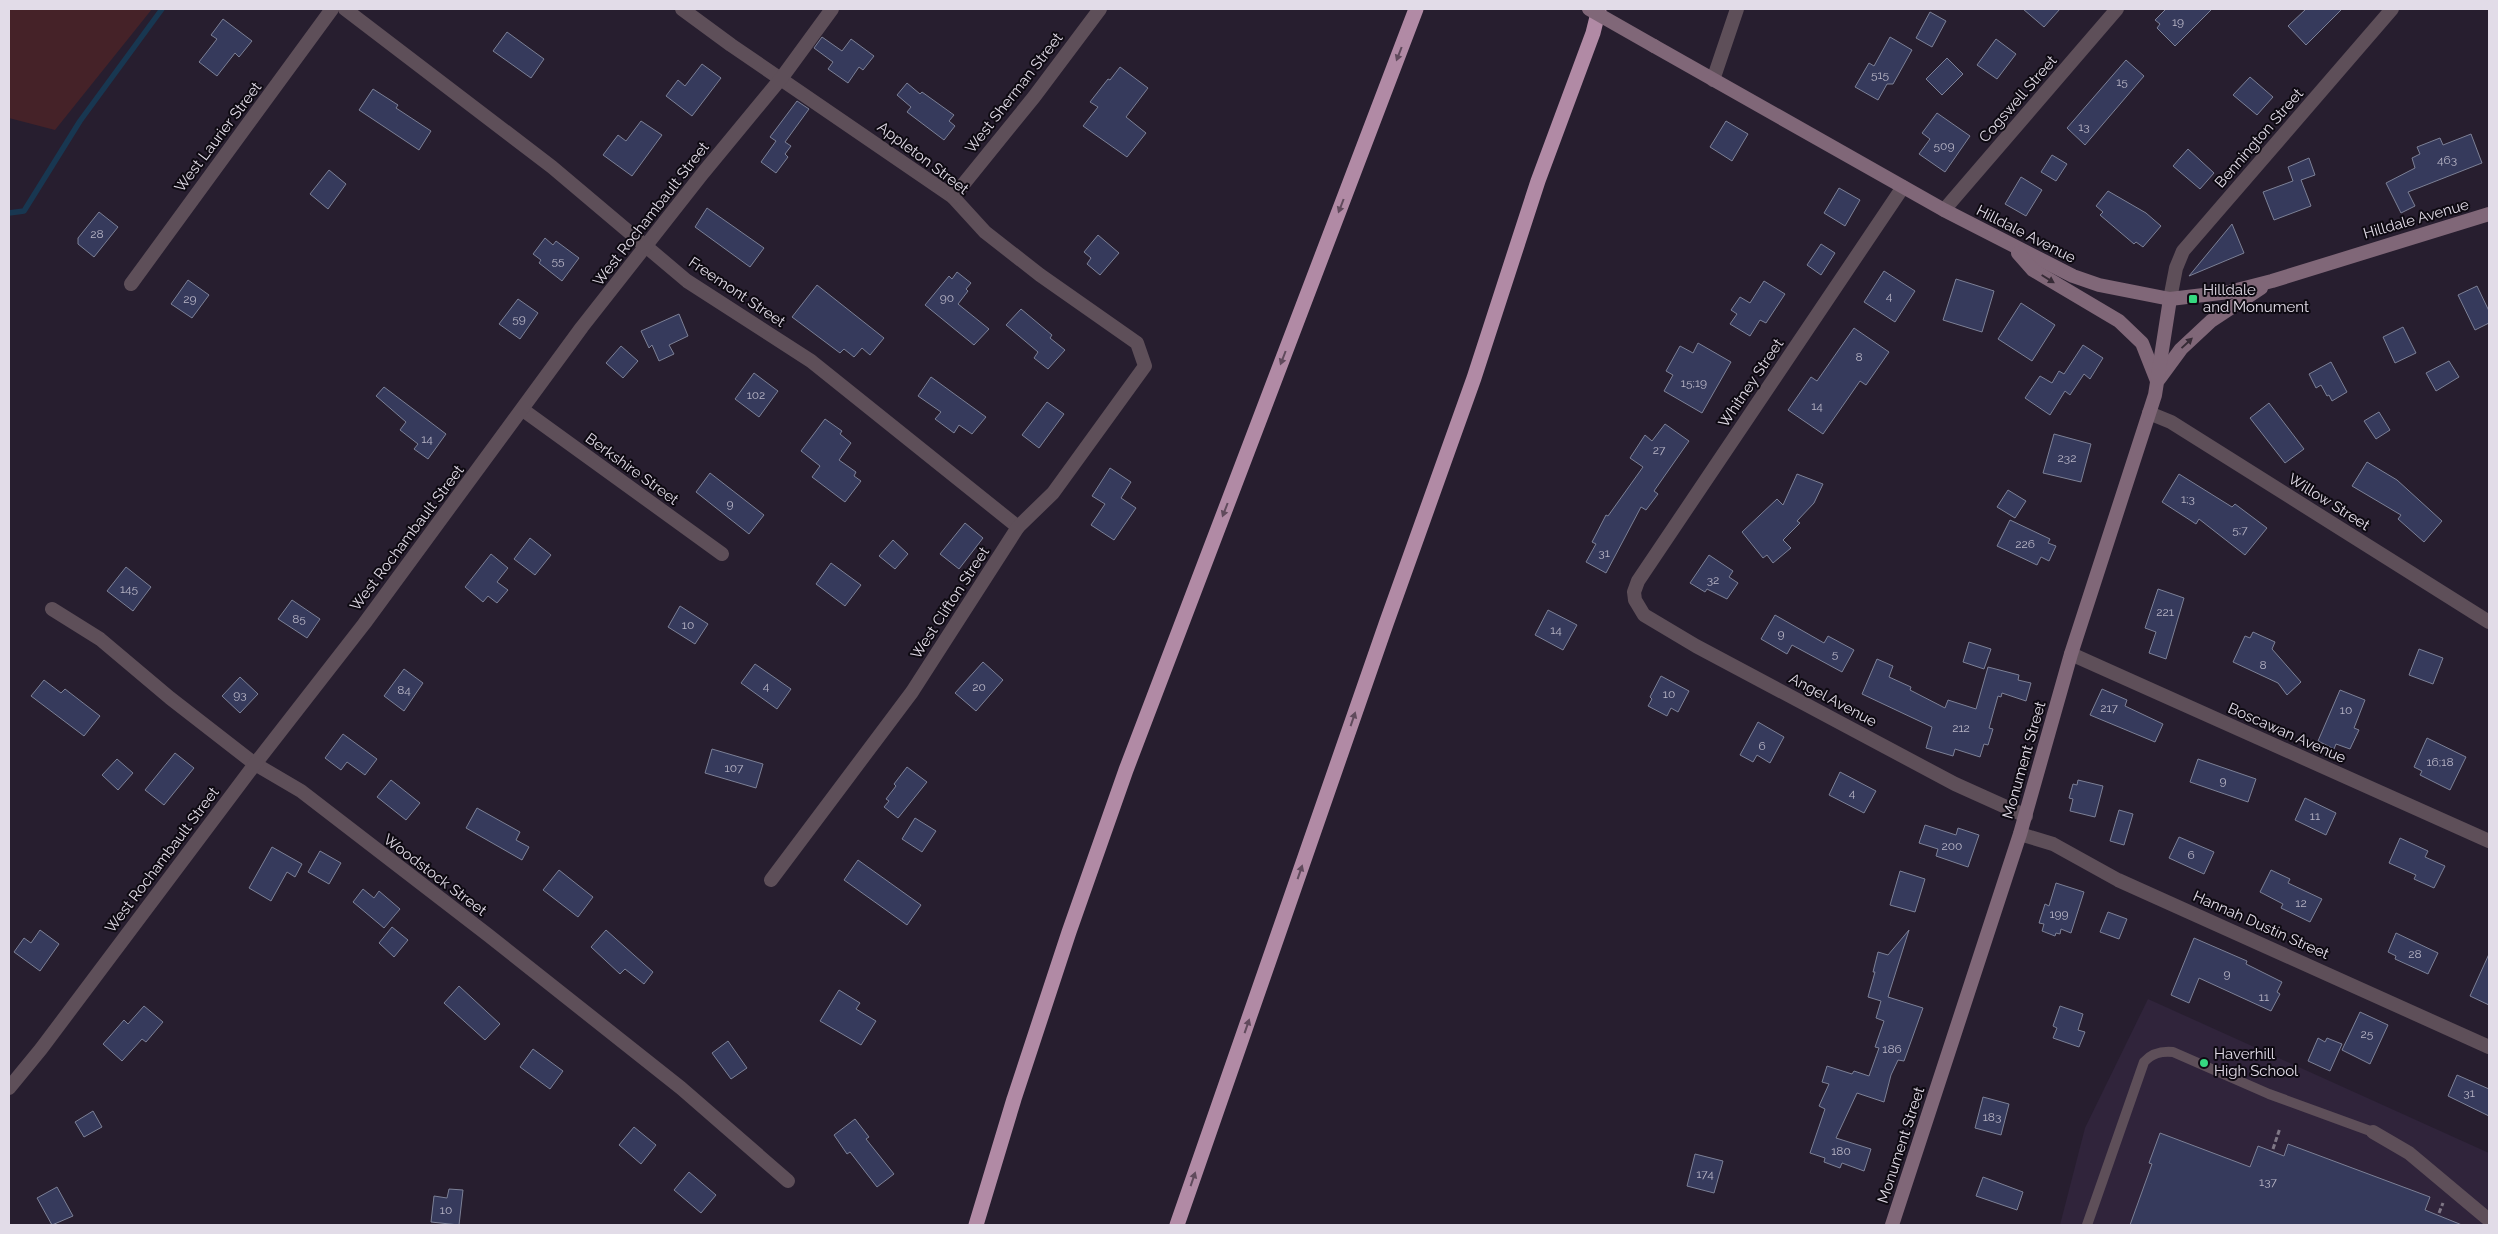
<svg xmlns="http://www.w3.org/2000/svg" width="2498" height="1234" font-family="Raleway,sans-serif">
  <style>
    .built { fill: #30243b }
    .green { fill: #452228 }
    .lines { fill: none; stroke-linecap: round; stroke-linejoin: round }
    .stream { stroke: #183751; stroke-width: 5.5 }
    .building { fill: #363a5c; stroke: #7c8096 }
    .path { stroke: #7f7786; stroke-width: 3; stroke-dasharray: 5 2.5; stroke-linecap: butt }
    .service { stroke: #5e4f59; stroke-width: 10 }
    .pedestrian { stroke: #5e4f59; stroke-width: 14 }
    .minor { stroke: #5e4f59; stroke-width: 14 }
    .secondary { stroke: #806778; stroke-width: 14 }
    .motorway { stroke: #b18aa5; stroke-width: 15 }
    .secondary-bridge { stroke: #806778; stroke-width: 14 }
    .oneway { fill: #604a5c }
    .oneway2 { fill: #362b36 }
    .poi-dot { fill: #36d880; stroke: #0e0a12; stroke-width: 2 }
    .labels { text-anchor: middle; stroke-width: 4; stroke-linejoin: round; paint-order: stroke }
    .number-label { font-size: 12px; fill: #b7b4c5 }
    .street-label { font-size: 15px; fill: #e2dce8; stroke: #0e0a12 }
    .poi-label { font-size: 15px; fill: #e2dce8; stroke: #0e0a12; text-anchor: start }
  </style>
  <rect width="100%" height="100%" fill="#271e2f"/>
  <!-- built -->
  <path class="built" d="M2148,999L2489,1153V1225H2060L2085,1128Z"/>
  <!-- green -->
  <path class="green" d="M9,9H152L55,130L9,118Z"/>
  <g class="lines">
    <!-- stream -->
    <path class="stream" d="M9,213L24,211L80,121L162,9"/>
  </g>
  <!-- building -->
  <g class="building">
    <path d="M2023,9H2060L2044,27Z"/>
    <path d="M2166,9H2212L2175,46L2157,28L2160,24L2155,20Z"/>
    <path d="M2306,9H2342L2306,45L2288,26Z"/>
    <path d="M1930,12L1946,21L1932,47L1916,38Z"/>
    <path d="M223,19L252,41L239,57L235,53L217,76L199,62L217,39L211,35Z"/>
    <path d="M507,32L544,59L531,78L493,51Z"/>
    <path d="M822,37L842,51L851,39L874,56L863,70L859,67L848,83L828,69L833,62L814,48Z"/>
    <path d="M1890,37L1912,50L1893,84H1887L1878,100L1855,87L1869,63L1874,66Z"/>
    <path d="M1996,39L2016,54L1997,79L1977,65Z"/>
    <path d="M1947,58L1963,74L1942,95L1926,79Z"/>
    <path d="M2126,60L2144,76L2085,145L2067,128Z"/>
    <path d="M702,64L721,78L692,116L666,96L678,80L685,86Z"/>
    <path d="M1120,67L1148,88L1126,117L1146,133L1127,157L1083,126L1098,107L1090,102L1108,79L1110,80Z"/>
    <path d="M2250,77L2273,97L2257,115L2233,95Z"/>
    <path d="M907,83L920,94L922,92L954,115L949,121L955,126L944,140L907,112L911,107L897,95Z"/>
    <path d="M373,89L398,105L396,108L431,131L419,150L359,110Z"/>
    <path d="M797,101L809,109L785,142L791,146L785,154L788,157L776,173L761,162L776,141L770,137Z"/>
    <path d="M1937,113L1970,136L1945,172L1919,154L1930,139L1922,133Z"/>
    <path d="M641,121L662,135L632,176L603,155L618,135L626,141Z"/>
    <path d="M1726,121L1748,134L1732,161L1710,147Z"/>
    <path d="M2471,134L2482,163L2408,192L2415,206L2401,213L2386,183L2415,168L2412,158L2420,154L2417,147L2440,138L2443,145Z"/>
    <path d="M2188,149L2214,173L2200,189L2173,166Z"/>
    <path d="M2052,155L2067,164L2056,181L2041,172Z"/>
    <path d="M2309,158L2315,175L2301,180L2311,206L2274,220L2263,192L2293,181L2288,167Z"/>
    <path d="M329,170L346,184L328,209L310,194Z"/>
    <path d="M2021,177L2042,190L2026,216L2005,204Z"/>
    <path d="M1839,188L1860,200L1845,226L1824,213Z"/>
    <path d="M2108,191L2146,213L2161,226L2143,247L2136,242L2134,244L2100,215L2103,212L2096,206Z"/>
    <path d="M707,208L764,248L750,267L695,227Z"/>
    <path d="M99,212L118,227L94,257L78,244V238Z"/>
    <path d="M2232,224L2244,253L2189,276Z"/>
    <path d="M1098,235L1119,253L1100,275L1087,264L1091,258L1084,252Z"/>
    <path d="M545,238L553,245L556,241L579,258L562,281L539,263L541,260L533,254Z"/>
    <path d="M1821,244L1835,253L1821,275L1807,265Z"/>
    <path d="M1884,271L1915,291L1895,322L1864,302Z"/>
    <path d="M957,272L971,283L966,289L968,291L958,304L989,329L974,345L925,305L949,276L952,279Z"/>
    <path d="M1956,279L1994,291L1982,332L1943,320Z"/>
    <path d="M188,280L209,295L192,318L171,304Z"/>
    <path d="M1764,281L1785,294L1766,323L1760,320L1750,336L1730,324L1737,314L1731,310L1740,297L1750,303Z"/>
    <path d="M817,285L884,338L870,355L862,348L854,357L844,349L840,353L792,317Z"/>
    <path d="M2477,286L2489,311V323L2475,330L2458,295Z"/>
    <path d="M518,299L538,313L520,339L499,324Z"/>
    <path d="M2021,303L2055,325L2032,361L1998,339Z"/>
    <path d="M1021,309L1052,335L1050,338L1065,350L1048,369L1034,358L1038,352L1006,325Z"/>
    <path d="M679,314L688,336L669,345L674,354L659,361L652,345L649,348L641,331Z"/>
    <path d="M2403,327L2416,353L2395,363L2383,337Z"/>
    <path d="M1854,328L1889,352L1866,385L1860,381L1823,434L1788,410L1811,377L1817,381Z"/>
    <path d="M1698,343L1731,362L1702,413L1664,391L1673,375L1666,371L1680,346L1693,353Z"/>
    <path d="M2083,345L2103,358L2090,379L2084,374L2070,395L2065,391L2050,415L2025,398L2040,376L2052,383L2059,371L2064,374Z"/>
    <path d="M621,346L638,361L623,378L606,363Z"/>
    <path d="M2449,361L2459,377L2436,391L2426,373Z"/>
    <path d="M2331,362L2347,392L2332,401L2329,395L2327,396L2321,385L2316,388L2309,374Z"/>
    <path d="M754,373L778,391L759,417L735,399Z"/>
    <path d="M931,377L986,417L972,434L959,425L954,433L935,419L941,412L918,396Z"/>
    <path d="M384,387L446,434L428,459L414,449L418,444L400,430L406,422L376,396Z"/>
    <path d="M1047,402L1064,414L1039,448L1022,435Z"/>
    <path d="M2269,403L2304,449L2285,463L2250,418Z"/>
    <path d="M2379,412L2390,430L2376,439L2364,421Z"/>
    <path d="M825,419L842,431L840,434L851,443L839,460L856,472L854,476L861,481L845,502L812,477L820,466L801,451Z"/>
    <path d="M1665,424L1689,441L1654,491L1658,494L1646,510L1641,507L1606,573L1586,562L1596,544L1592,542L1606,515L1608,516L1643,467L1630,458L1645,435L1652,441Z"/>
    <path d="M2054,434L2091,444L2081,482L2043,473Z"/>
    <path d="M2367,462L2397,480L2442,521L2424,542L2398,519L2401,515L2352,486Z"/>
    <path d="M1110,468L1131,482L1121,498L1136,508L1114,540L1091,525L1105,504L1092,496Z"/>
    <path d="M710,473L764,515L749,534L696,492Z"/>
    <path d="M1797,474L1823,484L1814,503L1797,521L1800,523L1783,540L1791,548L1773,563L1767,555L1763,558L1742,532L1777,499L1783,505Z"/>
    <path d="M2179,474L2232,507L2235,504L2267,528L2245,555L2199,519L2196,524L2162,502Z"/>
    <path d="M2008,490L2026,501L2015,518L1997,507Z"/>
    <path d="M2010,520L2050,539L2048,543L2056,546L2049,561L2041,557L2037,565L1997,546Z"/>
    <path d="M965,523L983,538L959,569L940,554Z"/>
    <path d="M530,538L551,555L535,575L514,559Z"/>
    <path d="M893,540L908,554L895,569L879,556Z"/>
    <path d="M491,554L508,568L497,582L508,590L497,603L488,596L483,602L465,587Z"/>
    <path d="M1709,555L1733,571L1729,577L1738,583L1727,599L1707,589L1705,592L1690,583Z"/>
    <path d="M831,563L861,585L845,606L816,584Z"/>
    <path d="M126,567L151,587L133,611L107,591Z"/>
    <path d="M2158,589L2184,598L2166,659L2149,653L2156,632L2145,628Z"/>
    <path d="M292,600L320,619L307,638L278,619Z"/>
    <path d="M680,606L708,624L695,644L668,627Z"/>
    <path d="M1548,610L1577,625L1563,650L1535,635Z"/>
    <path d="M1775,615L1824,643L1828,636L1854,650L1842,672L1792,645L1787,654L1761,639Z"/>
    <path d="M2253,632L2275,642L2272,649L2301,682L2287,695L2278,683L2233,662L2245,636L2250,638Z"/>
    <path d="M1969,642L1991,649L1984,669L1963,662Z"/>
    <path d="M2419,649L2443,658L2433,684L2409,675Z"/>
    <path d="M1877,659L1893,666L1889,677L1911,687L1910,690L1945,708L1948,700L1976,709L1988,667L2019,675L2018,680L2031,683L2026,701L2002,693L2001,697L1998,696L1989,728L1993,729L1988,745L1984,744L1980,757L1955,749L1953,756L1926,748L1932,727L1862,694Z"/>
    <path d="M983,662L1003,680L976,711L955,693Z"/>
    <path d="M755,664L791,689L777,709L741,683Z"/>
    <path d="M404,669L423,683L404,711L384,696Z"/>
    <path d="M1661,676L1689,691L1678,712L1671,708L1667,716L1648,706L1652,699L1650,697Z"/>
    <path d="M240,677L258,694L240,713L222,696Z"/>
    <path d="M44,680L61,693L65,689L100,716L84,736L31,696Z"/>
    <path d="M2102,689L2127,700L2125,706L2163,724L2155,742L2090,715Z"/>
    <path d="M2340,690L2365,700L2354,728L2359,730L2350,749L2336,744L2334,749L2318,741Z"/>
    <path d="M1758,722L1784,737L1770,763L1757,755L1753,762L1740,755Z"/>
    <path d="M343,734L377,759L365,775L347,762L341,770L325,758Z"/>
    <path d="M2427,738L2466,757L2450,790L2420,775L2422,771L2414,767Z"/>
    <path d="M712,749L763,764L756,788L705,773Z"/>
    <path d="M175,753L194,768L164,805L145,790Z"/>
    <path d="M117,759L133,773L118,790L102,775Z"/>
    <path d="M2198,759L2256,779L2248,802L2190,782Z"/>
    <path d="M907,767L927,782L898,818L884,807L889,801L886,799L896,786L894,784Z"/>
    <path d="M1840,772L1876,791L1864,813L1829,795Z"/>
    <path d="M391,780L420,803L406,820L377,797Z"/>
    <path d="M2078,780L2103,786L2095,817L2070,811L2073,799L2069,798L2073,784L2077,785Z"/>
    <path d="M2305,798L2336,813L2326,835L2295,820Z"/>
    <path d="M477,808L520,832L516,840L529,847L522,860L466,828Z"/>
    <path d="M2119,810L2133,814L2124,845L2110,841Z"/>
    <path d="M915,818L936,831L922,852L902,839Z"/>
    <path d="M1925,825L1956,835L1958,828L1979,835L1968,867L1936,856L1938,849L1919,843Z"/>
    <path d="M2179,837L2214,852L2204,874L2169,858Z"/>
    <path d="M2400,838L2428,851L2425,857L2445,866L2434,888L2414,879L2416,875L2389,863Z"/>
    <path d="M272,847L302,864L295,877L287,872L271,901L249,888Z"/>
    <path d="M320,851L341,863L329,884L308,872Z"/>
    <path d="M858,860L921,905L907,925L844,880Z"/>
    <path d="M559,870L593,897L578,917L543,890Z"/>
    <path d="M2271,870L2290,879L2288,883L2322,899L2310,922L2281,908L2283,904L2260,892Z"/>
    <path d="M1900,871L1925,879L1915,912L1890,905Z"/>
    <path d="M2056,883L2084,892L2071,933L2061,929L2060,934L2056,933L2055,936L2042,931L2044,924L2039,923L2045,904L2049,906Z"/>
    <path d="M363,889L374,898L379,891L400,909L384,928L353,902Z"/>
    <path d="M2108,912L2127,919L2119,939L2100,932Z"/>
    <path d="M392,927L408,940L394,957L379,943Z"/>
    <path d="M40,930L59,944L40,971L14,952L24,938L31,943Z"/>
    <path d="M606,930L653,972L644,984L625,969L620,974L591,947Z"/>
    <path d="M1909,930L1888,997L1923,1008L1904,1061L1898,1060L1891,1075L1884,1102L1857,1093L1836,1138L1871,1149L1864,1171L1842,1163L1840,1168L1824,1162L1825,1158L1810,1153L1825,1109L1819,1106L1829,1084L1822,1082L1827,1066L1852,1074L1854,1071L1869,1076L1879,1048L1875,1047L1884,1021L1876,1018L1881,1001L1868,997L1875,972H1873L1878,952L1888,955Z"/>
    <path d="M2396,933L2438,953L2428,974L2395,959L2396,956L2388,952Z"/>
    <path d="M2194,938L2247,961L2246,964L2282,982L2277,992L2280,994L2271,1011L2199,978L2189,1003L2171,995Z"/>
    <path d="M2489,954V1005L2470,996Z"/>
    <path d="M459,986L500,1024L485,1040L444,1003Z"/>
    <path d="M839,990L860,1003L856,1009L876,1021L861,1045L820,1021Z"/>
    <path d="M144,1006L163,1022L146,1042L142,1039L122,1061L103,1044L124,1020L128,1024Z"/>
    <path d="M2060,1006L2083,1014L2078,1030L2085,1032L2079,1047L2053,1038L2057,1028L2053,1026Z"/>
    <path d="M2360,1012L2388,1025L2370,1064L2342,1050Z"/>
    <path d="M2318,1038L2325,1042L2327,1038L2342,1044L2330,1071L2308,1061Z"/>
    <path d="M728,1041L747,1068L731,1079L712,1053Z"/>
    <path d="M533,1049L563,1071L550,1089L520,1067Z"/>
    <path d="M2457,1075L2489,1089V1116L2448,1096Z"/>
    <path d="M1983,1097L2009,1104L2001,1135L1975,1128Z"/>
    <path d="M93,1111L102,1127L84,1137L75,1122Z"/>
    <path d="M855,1119L869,1137L866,1139L894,1174L877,1187L850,1152L847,1154L834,1135Z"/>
    <path d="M634,1127L656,1145L641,1164L619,1145Z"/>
    <path d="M2160,1133L2250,1167L2258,1146L2284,1156L2288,1144L2430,1197L2425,1210L2462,1225H2130L2152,1164L2149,1163Z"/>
    <path d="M1695,1154L1723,1161L1714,1193L1687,1186Z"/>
    <path d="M689,1172L716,1195L701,1213L674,1190Z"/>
    <path d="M1983,1177L2023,1192L2017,1210L1976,1196Z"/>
    <path d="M57,1187L73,1216L52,1225L37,1198Z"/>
    <path d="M449,1189L463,1190L459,1225L431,1222L434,1196L447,1198Z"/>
  </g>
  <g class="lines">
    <!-- path -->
    <g class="path">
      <path d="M2273,1149L2280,1128"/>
      <path d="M2439,1213L2443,1203"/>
    </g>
    <!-- service -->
    <path class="service" d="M2087,1225L2144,1062C2152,1053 2161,1051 2173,1052L2269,1094L2373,1132"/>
    <!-- pedestrian -->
    <path class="pedestrian" d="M2373,1132L2409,1153L2489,1220"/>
    <!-- minor -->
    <g class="minor">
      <path d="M345,9L552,167L687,281L811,361L1018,527"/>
      <path d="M682,9L731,45L953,197L985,232L1040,275L1137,343L1145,366L1053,493L1018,527L912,692L771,880"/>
      <path d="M1713,80L1737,9"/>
      <path d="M1903,187L1638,581L1634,592L1635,600L1644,615L1696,646L1955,784L2026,816"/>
      <path d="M953,197L1034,97L1100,9"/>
      <path d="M1944,210L2117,9"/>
      <path d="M131,284L332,9"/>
      <path d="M2170,299L2176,268L2183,251L2392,9"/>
      <path d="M523,410L722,554"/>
      <path d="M2149,413L2171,422L2489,622"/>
      <path d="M52,609L100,639L170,698L255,764L301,791L488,935L681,1088L788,1181"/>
      <path d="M2071,654L2489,841"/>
      <path d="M2020,834L2053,844L2118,880L2489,1047"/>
      <path d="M9,1088L41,1049L255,764L364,624L582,327L703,173L783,76L832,9"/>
    </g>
    <!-- secondary -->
    <g class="secondary">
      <path d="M1654,46L1944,210L2073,276L2099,285L2170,299L2229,292L2272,281L2489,214"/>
      <path d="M2018,253L2033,270L2119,321L2142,343L2157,381"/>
      <path d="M2159,379L2181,349L2211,321L2261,288"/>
      <path d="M1892,1225L2020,834L2071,654L2155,395L2170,299"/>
    </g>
    <!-- motorway -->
    <g class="motorway">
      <path d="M976,1225L1014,1099L1069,932L1126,770L1416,9"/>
      <path d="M1177,1225L1386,624L1474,378L1538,181L1593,33L1599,9"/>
    </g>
    <!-- secondary-bridge -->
    <path class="secondary-bridge" d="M1589,9L1654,46"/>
  </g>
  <!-- one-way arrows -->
  <defs><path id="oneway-solid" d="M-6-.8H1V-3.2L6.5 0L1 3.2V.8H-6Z" transform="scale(1.25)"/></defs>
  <g class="oneway">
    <use href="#oneway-solid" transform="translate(1399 54) rotate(111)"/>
    <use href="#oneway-solid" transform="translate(1341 206) rotate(111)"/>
    <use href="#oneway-solid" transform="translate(1283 358) rotate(111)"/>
    <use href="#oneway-solid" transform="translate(1225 510) rotate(111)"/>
    <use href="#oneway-solid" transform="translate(1353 719) rotate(-71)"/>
    <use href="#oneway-solid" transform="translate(1300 872) rotate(-71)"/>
    <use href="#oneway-solid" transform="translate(1247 1026) rotate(-71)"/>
    <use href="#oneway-solid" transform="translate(1193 1179) rotate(-71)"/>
  </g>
  <g class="oneway2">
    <use href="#oneway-solid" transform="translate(2048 279) rotate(32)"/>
    <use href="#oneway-solid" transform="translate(2187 343) rotate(-43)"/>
  </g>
  <!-- markers -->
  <g class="poi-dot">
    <rect x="2188" y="294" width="10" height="10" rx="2.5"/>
    <circle cx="2204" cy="1063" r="5"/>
  </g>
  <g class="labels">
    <!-- number labels -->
    <g class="number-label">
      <text x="2178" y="26">19</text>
      <text x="1880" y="79">515</text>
      <text x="2122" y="86">15</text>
      <text x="2084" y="131">13</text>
      <text x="1944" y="150">509</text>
      <text x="2447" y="164">463</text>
      <text x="97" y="238">28</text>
      <text x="558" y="265">55</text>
      <text x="1889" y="300">4</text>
      <text x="947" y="302">90</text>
      <text x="190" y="303">29</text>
      <text x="519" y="323">59</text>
      <text x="1859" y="361">8</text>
      <text x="1694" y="387">15;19</text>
      <text x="756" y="399">102</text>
      <text x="1817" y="410">14</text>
      <text x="427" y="443">14</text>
      <text x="1659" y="454">27</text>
      <text x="2067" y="462">232</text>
      <text x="2188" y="503">1;3</text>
      <text x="730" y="508">9</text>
      <text x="2240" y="534">5;7</text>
      <text x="2025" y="548">226</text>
      <text x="1604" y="557">31</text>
      <text x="1713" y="584">32</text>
      <text x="129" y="593">145</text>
      <text x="2165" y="616">221</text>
      <text x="299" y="623">85</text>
      <text x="688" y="629">10</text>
      <text x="1556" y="634">14</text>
      <text x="1781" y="638">9</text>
      <text x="1835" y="658">5</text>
      <text x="2263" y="669">8</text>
      <text x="766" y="690">4</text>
      <text x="979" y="691">20</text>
      <text x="404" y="694">84</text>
      <text x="1669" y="698">10</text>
      <text x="240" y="699">93</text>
      <text x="2109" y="712">217</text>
      <text x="2346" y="714">10</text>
      <text x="1961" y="732">212</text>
      <text x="1762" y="750">6</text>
      <text x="2440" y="766">16;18</text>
      <text x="734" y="772">107</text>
      <text x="2223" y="785">9</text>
      <text x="1852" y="797">4</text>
      <text x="2315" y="820">11</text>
      <text x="1952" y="850">200</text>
      <text x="2191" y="859">6</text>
      <text x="2301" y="907">12</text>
      <text x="2059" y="918">199</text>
      <text x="2415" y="958">28</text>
      <text x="2227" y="978">9</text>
      <text x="2264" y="1001">11</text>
      <text x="2367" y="1038">25</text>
      <text x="1892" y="1053">186</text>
      <text x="2469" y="1097">31</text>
      <text x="1992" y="1121">183</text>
      <text x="1841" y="1155">180</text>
      <text x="1705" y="1178">174</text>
      <text x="2268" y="1186">137</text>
      <text x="446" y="1214">10</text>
    </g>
    <!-- street labels -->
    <g class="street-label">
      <text transform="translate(1014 93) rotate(-52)" y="5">West Sherman Street</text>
      <text transform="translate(2018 99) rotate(-49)" y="5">Cogswell Street</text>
      <text transform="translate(218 137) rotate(-53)" y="5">West Laurier Street</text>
      <text transform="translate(2259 138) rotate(-49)" y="5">Bennington Street</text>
      <text transform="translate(923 158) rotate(37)" y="5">Appleton Street</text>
      <text transform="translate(651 214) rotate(-52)" y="5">West Rochambault Street</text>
      <text transform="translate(2416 219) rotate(-16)" y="5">Hilldale Avenue</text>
      <text transform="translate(2026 234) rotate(27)" y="5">Hilldale Avenue</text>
      <text transform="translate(737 292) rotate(34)" y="5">Freemont Street</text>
      <text transform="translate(1751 383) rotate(-56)" y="5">Whitney Street</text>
      <text transform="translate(632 469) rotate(36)" y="5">Berkshire Street</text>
      <text transform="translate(2329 502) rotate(32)" y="5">Willow Street</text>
      <text transform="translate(407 538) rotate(-53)" y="5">West Rochambault Street</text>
      <text transform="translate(950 603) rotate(-57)" y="5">West Clifton Street</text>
      <text transform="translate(1833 700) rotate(28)" y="5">Angel Avenue</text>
      <text transform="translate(2287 733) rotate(24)" y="5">Boscawan Avenue</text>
      <text transform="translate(2024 760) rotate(-74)" y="5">Monument Street</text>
      <text transform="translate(162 860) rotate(-53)" y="5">West Rochambault Street</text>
      <text transform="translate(435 875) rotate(37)" y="5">Woodstock Street</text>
      <text transform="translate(2261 925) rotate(24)" y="5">Hannah Dustin Street</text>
      <text transform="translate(1901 1145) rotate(-72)" y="5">Monument Street</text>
    </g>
    <!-- poi labels -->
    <g class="poi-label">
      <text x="2203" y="295">Hilldale<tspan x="2203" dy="17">and Monument</tspan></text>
      <text x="2214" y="1059">Haverhill<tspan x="2214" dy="17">High School</tspan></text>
    </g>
  </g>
  <!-- border -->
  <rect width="2498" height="1234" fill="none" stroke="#e2dce8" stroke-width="20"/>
</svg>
